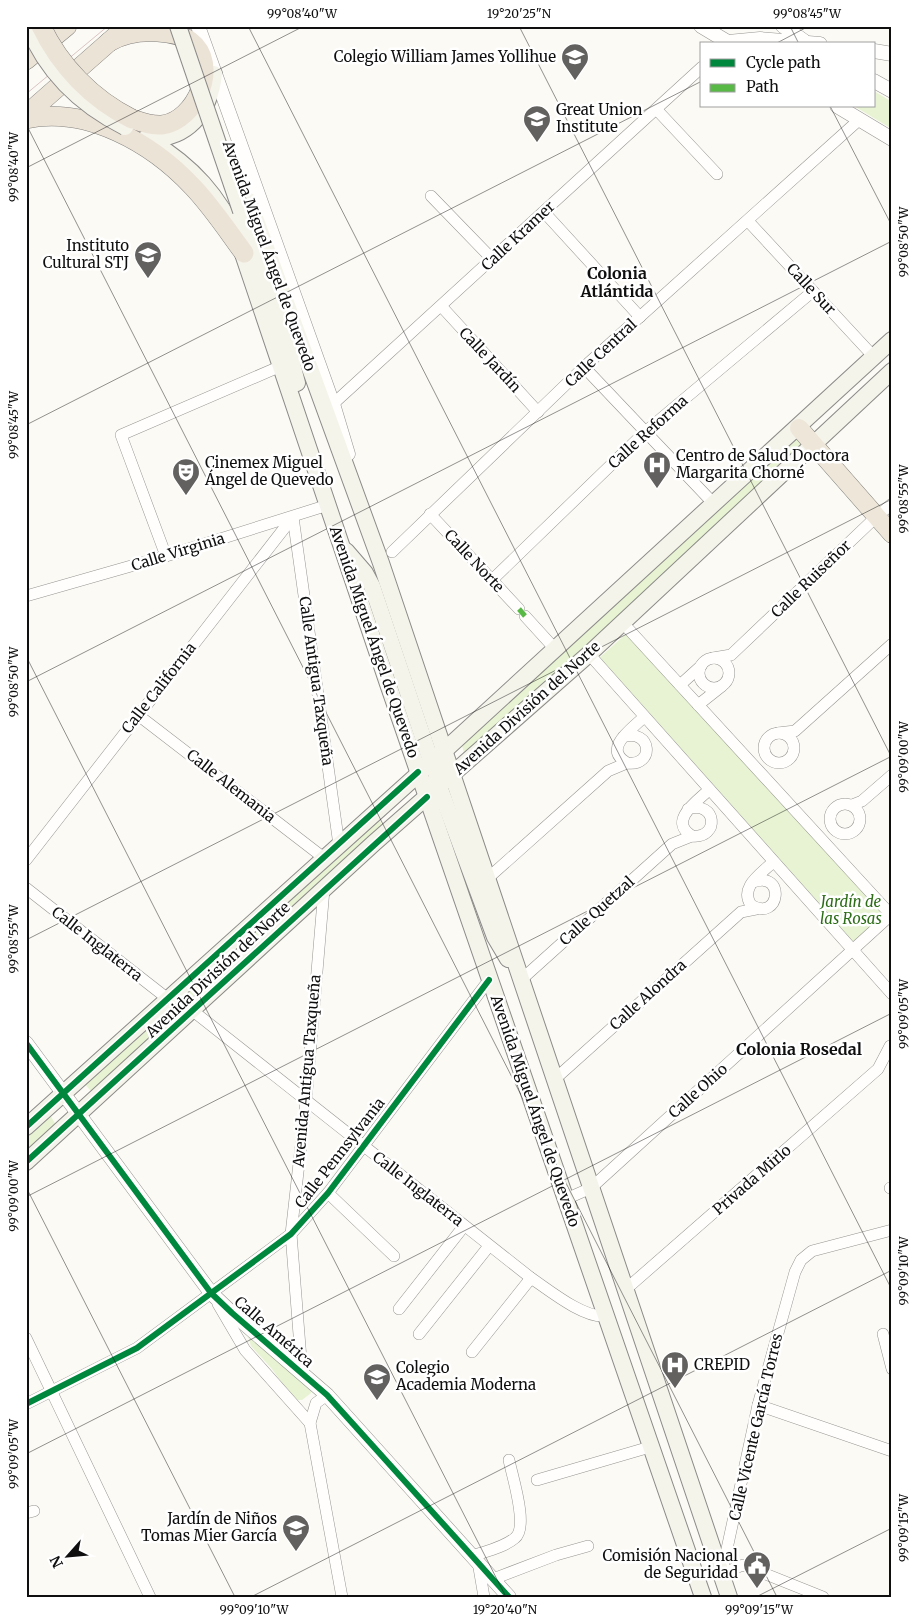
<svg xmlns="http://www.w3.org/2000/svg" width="918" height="1623" font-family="Merriweather,serif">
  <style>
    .green { fill: #e7f3d2 }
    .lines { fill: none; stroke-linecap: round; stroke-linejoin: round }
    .minor-casing { stroke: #969592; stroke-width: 12 }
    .tertiary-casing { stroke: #969592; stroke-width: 15 }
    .secondary-casing { stroke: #8c8b89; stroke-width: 18 }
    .primary-casing { stroke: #83827f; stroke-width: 19 }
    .trunk-casing { stroke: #83827f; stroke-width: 20 }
    .minor { stroke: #fffefd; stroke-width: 11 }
    .tertiary { stroke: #fffefd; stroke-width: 14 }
    .secondary { stroke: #f5f4eb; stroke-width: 16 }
    .primary { stroke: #eee7d9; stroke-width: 18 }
    .trunk { stroke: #ece3d7; stroke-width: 19 }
    .tram { stroke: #dac4c4; stroke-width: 1 }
    .secondary-bridge-casing { stroke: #8c8b89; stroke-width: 18; stroke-linecap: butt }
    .trunk-bridge-casing { stroke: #83827f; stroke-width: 20; stroke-linecap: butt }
    .secondary-bridge { stroke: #f5f4eb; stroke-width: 16 }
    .trunk-bridge { stroke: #ece3d7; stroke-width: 19 }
    .quiet { stroke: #58b947; stroke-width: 5; stroke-dasharray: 10 5; stroke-linecap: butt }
    .cycleway-casing { stroke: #fff; stroke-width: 9 }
    .cycleway { stroke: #00873e; stroke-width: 6 }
    .ticks { fill: none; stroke: #0f0f0f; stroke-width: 1; stroke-opacity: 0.45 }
    .labels { text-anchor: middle; stroke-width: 5; stroke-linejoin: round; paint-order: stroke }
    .poi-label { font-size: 15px; fill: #0f0f0f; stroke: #fff; text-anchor: start }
    .street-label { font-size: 15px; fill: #0f0f0f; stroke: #fff }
    .park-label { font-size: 15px; font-style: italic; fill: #2d6d18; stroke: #fff }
    .neighbourhood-label { font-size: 16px; font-weight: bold; fill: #0f0f0f; stroke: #fff }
    .neatline { fill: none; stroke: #0f0f0f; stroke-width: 2 }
    .ticks-label { font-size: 12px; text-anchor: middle; fill: #0f0f0f }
  </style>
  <rect width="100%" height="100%" fill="#fcfaf4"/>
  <!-- green -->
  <g class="green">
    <path d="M874,91L892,102V129L854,106H874Z"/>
    <path d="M795,438L804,447L465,758L462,745Z"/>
    <path d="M626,634L676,684L886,912L850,945L599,658Z"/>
    <path d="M379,818L383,828L94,1095L85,1084Z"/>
    <path d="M49,1113L57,1127L26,1154V1133Z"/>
    <path d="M248,1336L309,1381L311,1393L302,1400H294L272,1369L251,1346Z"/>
  </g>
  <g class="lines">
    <!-- minor casing -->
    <g class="minor-casing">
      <g id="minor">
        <path d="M657,110L717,174"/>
        <path d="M431,196L493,260"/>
        <path d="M544,212L640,317"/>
        <path d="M748,221L874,357"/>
        <path d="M442,307L538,412"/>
        <path d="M584,367L714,504"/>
        <path d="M333,404L702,67"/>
        <path d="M430,514L519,609"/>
        <path d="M293,517L339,845"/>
        <path d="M392,552L584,367L860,119"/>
        <path d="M166,556L121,435L281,366"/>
        <path d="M492,580L645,432L812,292"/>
        <path d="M26,596L166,556L328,505"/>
        <path d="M525,616L555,649"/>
        <path d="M622,622L892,916"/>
        <path d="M589,654L892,994"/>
        <path d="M713,658L731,655L876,517L892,504"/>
        <circle cx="714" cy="673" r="15"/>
        <path d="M680,685L701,666"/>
        <path d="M698,705L722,686"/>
        <path d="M138,715L324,858"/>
        <path d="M778,733L795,731L892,644"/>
        <circle cx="779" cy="748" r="15"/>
        <path d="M623,737C652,728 655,767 627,763C602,748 632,729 644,717"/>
        <circle cx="845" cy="819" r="15"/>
        <path d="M852,805L862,801L892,775"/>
        <path d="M688,809C717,800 720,839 692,836C668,821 696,802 709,790"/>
        <path d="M26,860L293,517"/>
        <path d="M487,879L608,771L627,763"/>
        <path d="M753,882C786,870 780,923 751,905C739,887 761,874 773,862"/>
        <path d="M26,888L168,999"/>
        <path d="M522,979L672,844L692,836"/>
        <path d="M193,1011L531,1278C549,1290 583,1318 605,1316"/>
        <path d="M555,1079L741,912L756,909"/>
        <path d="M890,1188L892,1187"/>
        <path d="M328,1193L394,1256"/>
        <path d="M566,1199L591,1188L892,914"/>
        <path d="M625,1290L878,1069L890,1046"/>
        <path d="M218,1304L245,1350L310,1423"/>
        <path d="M399,1309L464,1226"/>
        <path d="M419,1334L489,1246"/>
        <path d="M883,1334L892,1369"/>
        <path d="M26,1338L150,1597"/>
        <path d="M472,1352L531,1278"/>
        <path d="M302,1372L291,1234L306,1101L324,889"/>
        <path d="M327,1395L316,1403L310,1423L342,1597"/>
        <path d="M26,1404L137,1348L291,1234L328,1193L489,980"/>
        <path d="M758,1405L892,1451"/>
        <path d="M537,1480L650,1447"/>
        <path d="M26,1513L34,1511"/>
        <path d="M472,1556C486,1551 503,1548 515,1538C529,1527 512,1476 509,1460"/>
        <path d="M478,1562L484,1597"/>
        <path d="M722,1572L758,1405L795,1272L801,1260L812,1251L892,1230"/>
        <path d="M721,1574L743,1565L823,1597"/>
        <path d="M493,1579L556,1555L588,1546"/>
      </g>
    </g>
    <!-- tertiary casing -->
    <g class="tertiary-casing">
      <g id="tertiary">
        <path d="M198,26L333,404L348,454"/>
        <path d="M701,26L731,44"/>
        <path d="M783,26L804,41"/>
        <path d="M728,42L760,39L820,44"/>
        <path d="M874,51L892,54"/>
        <path d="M874,81L892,91"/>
        <path d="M837,106L892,139"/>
        <path d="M26,1043L211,1293L232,1313L327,1395L509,1597"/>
      </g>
    </g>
    <!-- secondary casing -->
    <g class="secondary-casing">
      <g id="secondary">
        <path d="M146,138C187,141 210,112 214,74"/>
        <path d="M152,142C192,166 219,196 238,239L388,684L703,1597"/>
        <path d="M249,201L381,563L729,1597"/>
        <path d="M241,211L285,337L297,383"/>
        <path d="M346,551L365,573L372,586L431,761L440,771L453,775"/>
        <path d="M436,778L495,937L508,959"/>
        <path d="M26,1127L445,750L892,340"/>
        <path d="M26,1162L374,843L589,654L892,371"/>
      </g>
    </g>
    <!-- primary casing -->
    <g class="primary-casing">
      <path id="primary" d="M799,428L892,534"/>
    </g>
    <!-- trunk casing -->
    <g class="trunk-casing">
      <g id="trunk">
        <path d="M109,42C123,34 141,31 157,32C168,33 181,34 190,41C221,64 196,121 162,125C151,126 141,122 132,119"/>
        <path d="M26,60L67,26"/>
        <path d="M26,115L117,35"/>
        <path d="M26,119C87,106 152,143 193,187C212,207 227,230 244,253"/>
      </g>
    </g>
    <!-- minor -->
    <use href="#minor" class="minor"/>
    <!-- tertiary -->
    <use href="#tertiary" class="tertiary"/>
    <!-- secondary -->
    <use href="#secondary" class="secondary"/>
    <!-- primary -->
    <use href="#primary" class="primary"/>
    <!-- trunk -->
    <use href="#trunk" class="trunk"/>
    <!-- tram -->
    <path class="tram" d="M26,94L108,26"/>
    <!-- secondary-bridge casing -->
    <g class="secondary-bridge-casing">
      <g id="secondary-bridge">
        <path d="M28,26C47,73 81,105 125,127"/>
        <path d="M178,26L241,211"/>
      </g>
    </g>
    <!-- trunk-bridge casing -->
    <g class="trunk-bridge-casing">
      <path id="trunk-bridge" d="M41,26C60,66 92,99 132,119"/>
    </g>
    <!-- secondary-bridge -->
    <use href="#secondary-bridge" class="secondary-bridge"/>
    <!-- trunk-bridge -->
    <use href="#trunk-bridge" class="trunk-bridge"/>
    <!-- quiet -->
    <path class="quiet" d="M519,609L525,616"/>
    <!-- cycleway casing -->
    <g class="cycleway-casing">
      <g id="cycleway">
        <path d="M26,1043L211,1293L232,1313L327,1395L509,1597"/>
        <path d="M26,1127L418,772"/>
        <path d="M26,1162L427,797"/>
        <path d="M26,1404L137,1348L291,1234L328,1193L489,980"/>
      </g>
    </g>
    <!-- cycleway -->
    <use href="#cycleway" class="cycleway"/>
  </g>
  <!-- ticks -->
  <path class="ticks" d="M248,26L892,1290M519,26L892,758M790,26L799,44M775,44L809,26M830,106L892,226M26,124L777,1597M26,168L304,26M26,425L702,81M26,656L506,1597M26,682L892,241M26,940L892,499M26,1187L235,1597M26,1197L892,756M26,1454L892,1013M251,1597L892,1270M756,1597L892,1528"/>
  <!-- icons -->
  <defs>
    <g id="school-pin" transform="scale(1.4375)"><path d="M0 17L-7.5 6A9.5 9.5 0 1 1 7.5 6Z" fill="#62615f" stroke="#fff"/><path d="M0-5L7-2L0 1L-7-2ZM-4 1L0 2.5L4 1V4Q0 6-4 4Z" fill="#fff"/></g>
    <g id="hospital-pin" transform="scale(1.4375)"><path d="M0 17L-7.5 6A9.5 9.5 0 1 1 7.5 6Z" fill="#62615f" stroke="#fff"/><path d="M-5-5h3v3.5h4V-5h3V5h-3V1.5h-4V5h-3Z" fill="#fff"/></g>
    <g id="theatre-pin" transform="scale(1.4375)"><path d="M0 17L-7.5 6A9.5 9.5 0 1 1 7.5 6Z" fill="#62615f" stroke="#fff"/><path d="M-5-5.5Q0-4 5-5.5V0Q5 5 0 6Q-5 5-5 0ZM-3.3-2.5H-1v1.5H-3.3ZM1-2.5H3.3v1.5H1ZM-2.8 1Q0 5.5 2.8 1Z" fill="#fff"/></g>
    <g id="civic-pin" transform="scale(1.4375)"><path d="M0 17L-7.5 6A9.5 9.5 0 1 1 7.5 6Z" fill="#62615f" stroke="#fff"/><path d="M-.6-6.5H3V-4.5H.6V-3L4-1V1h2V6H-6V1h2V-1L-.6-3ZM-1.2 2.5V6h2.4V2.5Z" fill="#fff"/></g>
  </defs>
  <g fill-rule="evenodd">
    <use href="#school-pin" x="575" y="57"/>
    <use href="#school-pin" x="537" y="119"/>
    <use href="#school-pin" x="148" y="255"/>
    <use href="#hospital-pin" x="657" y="465"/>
    <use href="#theatre-pin" x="186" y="472"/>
    <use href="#hospital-pin" x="675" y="1365"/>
    <use href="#school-pin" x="377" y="1377"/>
    <use href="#school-pin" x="296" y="1528"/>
    <use href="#civic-pin" x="757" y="1565"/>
  </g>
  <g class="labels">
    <!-- poi labels -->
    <g class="poi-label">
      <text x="556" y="62" text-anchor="end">Colegio William James Yollihue</text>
      <text x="556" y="115">Great Union<tspan x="556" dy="17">Institute</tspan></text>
      <text x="129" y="251" text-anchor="end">Instituto<tspan x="129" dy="17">Cultural STJ</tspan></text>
      <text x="676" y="461">Centro de Salud Doctora<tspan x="676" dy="17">Margarita Chorné</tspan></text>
      <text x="205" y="468">Cinemex Miguel<tspan x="205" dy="17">Ángel de Quevedo</tspan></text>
      <text x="694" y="1370">CREPID</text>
      <text x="396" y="1373">Colegio<tspan x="396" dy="17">Academia Moderna</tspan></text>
      <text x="277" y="1524" text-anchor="end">Jardín de Niños<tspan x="277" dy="17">Tomas Mier García</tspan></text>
      <text x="738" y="1561" text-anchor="end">Comisión Nacional<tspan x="738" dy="17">de Seguridad</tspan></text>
    </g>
    <!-- street labels -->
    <g class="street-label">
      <text transform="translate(518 236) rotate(-43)" y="5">Calle Kramer</text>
      <text transform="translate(269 256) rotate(70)" y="5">Avenida Miguel Ángel de Quevedo</text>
      <text transform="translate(811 289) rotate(47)" y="5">Calle Sur</text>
      <text transform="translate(601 353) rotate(-43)" y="5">Calle Central</text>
      <text transform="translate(490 360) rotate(47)" y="5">Calle Jardín</text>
      <text transform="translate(648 432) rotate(-42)" y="5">Calle Reforma</text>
      <text transform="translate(178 552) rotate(-17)" y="5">Calle Virginia</text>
      <text transform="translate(474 561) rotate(47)" y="5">Calle Norte</text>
      <text transform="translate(811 579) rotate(-44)" y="5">Calle Ruiseñor</text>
      <text transform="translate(374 642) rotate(71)" y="5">Avenida Miguel Ángel de Quevedo</text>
      <text transform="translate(316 681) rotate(82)" y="5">Calle Antigua Taxqueña</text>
      <text transform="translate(159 688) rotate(-52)" y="5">Calle California</text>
      <text transform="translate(527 708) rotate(-42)" y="5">Avenida División del Norte</text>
      <text transform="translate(231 786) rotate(38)" y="5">Calle Alemania</text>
      <text transform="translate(597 911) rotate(-42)" y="5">Calle Quetzal</text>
      <text transform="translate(97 944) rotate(38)" y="5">Calle Inglaterra</text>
      <text transform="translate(218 970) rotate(-43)" y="5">Avenida División del Norte</text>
      <text transform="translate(648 995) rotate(-42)" y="5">Calle Alondra</text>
      <text transform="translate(307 1071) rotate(-85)" y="5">Avenida Antigua Taxqueña</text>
      <text transform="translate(698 1091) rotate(-42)" y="5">Calle Ohio</text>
      <text transform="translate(535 1111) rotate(71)" y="5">Avenida Miguel Ángel de Quevedo</text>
      <text transform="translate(340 1153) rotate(-52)" y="5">Calle Pennsylvania</text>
      <text transform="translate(752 1180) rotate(-41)" y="5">Privada Mirlo</text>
      <text transform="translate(418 1189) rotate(38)" y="5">Calle Inglaterra</text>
      <text transform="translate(274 1332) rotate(41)" y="5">Calle América</text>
      <text transform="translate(756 1427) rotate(-77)" y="5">Calle Vicente García Torres</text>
    </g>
    <!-- park labels -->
    <g class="park-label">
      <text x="851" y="907">Jardín de<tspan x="851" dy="17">las Rosas</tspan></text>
    </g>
    <!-- neighbourhood labels -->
    <g class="neighbourhood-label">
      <text x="617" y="279">Colonia<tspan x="617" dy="18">Atlántida</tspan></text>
      <text x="799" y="1055">Colonia Rosedal</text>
    </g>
  </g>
  <!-- border -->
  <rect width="918" height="1623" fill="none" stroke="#ffffff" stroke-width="55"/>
  <!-- legend -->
  <rect x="700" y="42" width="175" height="65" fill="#ffffff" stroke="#9f9f9f"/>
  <rect x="710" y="59" width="25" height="8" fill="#00873e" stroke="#9f9f9f"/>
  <text x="746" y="68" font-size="15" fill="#0f0f0f">Cycle path</text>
  <rect x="710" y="84" width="25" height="8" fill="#58b947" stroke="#9f9f9f"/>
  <text x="746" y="92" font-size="15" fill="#0f0f0f">Path</text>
  <!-- north arrow -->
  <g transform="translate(68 1556) rotate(243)" stroke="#ffffff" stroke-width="4" paint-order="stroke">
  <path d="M0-4L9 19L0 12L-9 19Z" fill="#0f0f0f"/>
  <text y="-8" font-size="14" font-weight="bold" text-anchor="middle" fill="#0f0f0f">N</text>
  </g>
  <rect x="28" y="28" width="862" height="1568" class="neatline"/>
  <g class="ticks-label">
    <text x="302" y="18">99°08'40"W</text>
    <text x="519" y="18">19°20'25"N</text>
    <text x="807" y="18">99°08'45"W</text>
    <text transform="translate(14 167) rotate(-90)" y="4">99°08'40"W</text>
    <text transform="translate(904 242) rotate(-90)" y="4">99°08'50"W</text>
    <text transform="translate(14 425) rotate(-90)" y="4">99°08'45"W</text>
    <text transform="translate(904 499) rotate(-90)" y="4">99°08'55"W</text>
    <text transform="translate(14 682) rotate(-90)" y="4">99°08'50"W</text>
    <text transform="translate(904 757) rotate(-90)" y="4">99°09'00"W</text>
    <text transform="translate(14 939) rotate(-90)" y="4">99°08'55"W</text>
    <text transform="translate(904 1014) rotate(-90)" y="4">99°09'05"W</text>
    <text transform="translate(14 1196) rotate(-90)" y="4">99°09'00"W</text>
    <text transform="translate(904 1271) rotate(-90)" y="4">99°09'10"W</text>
    <text transform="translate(14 1454) rotate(-90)" y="4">99°09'05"W</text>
    <text transform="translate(904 1528) rotate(-90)" y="4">99°09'15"W</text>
    <text x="254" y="1614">99°09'10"W</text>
    <text x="505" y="1614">19°20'40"N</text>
    <text x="759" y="1614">99°09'15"W</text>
  </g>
</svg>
